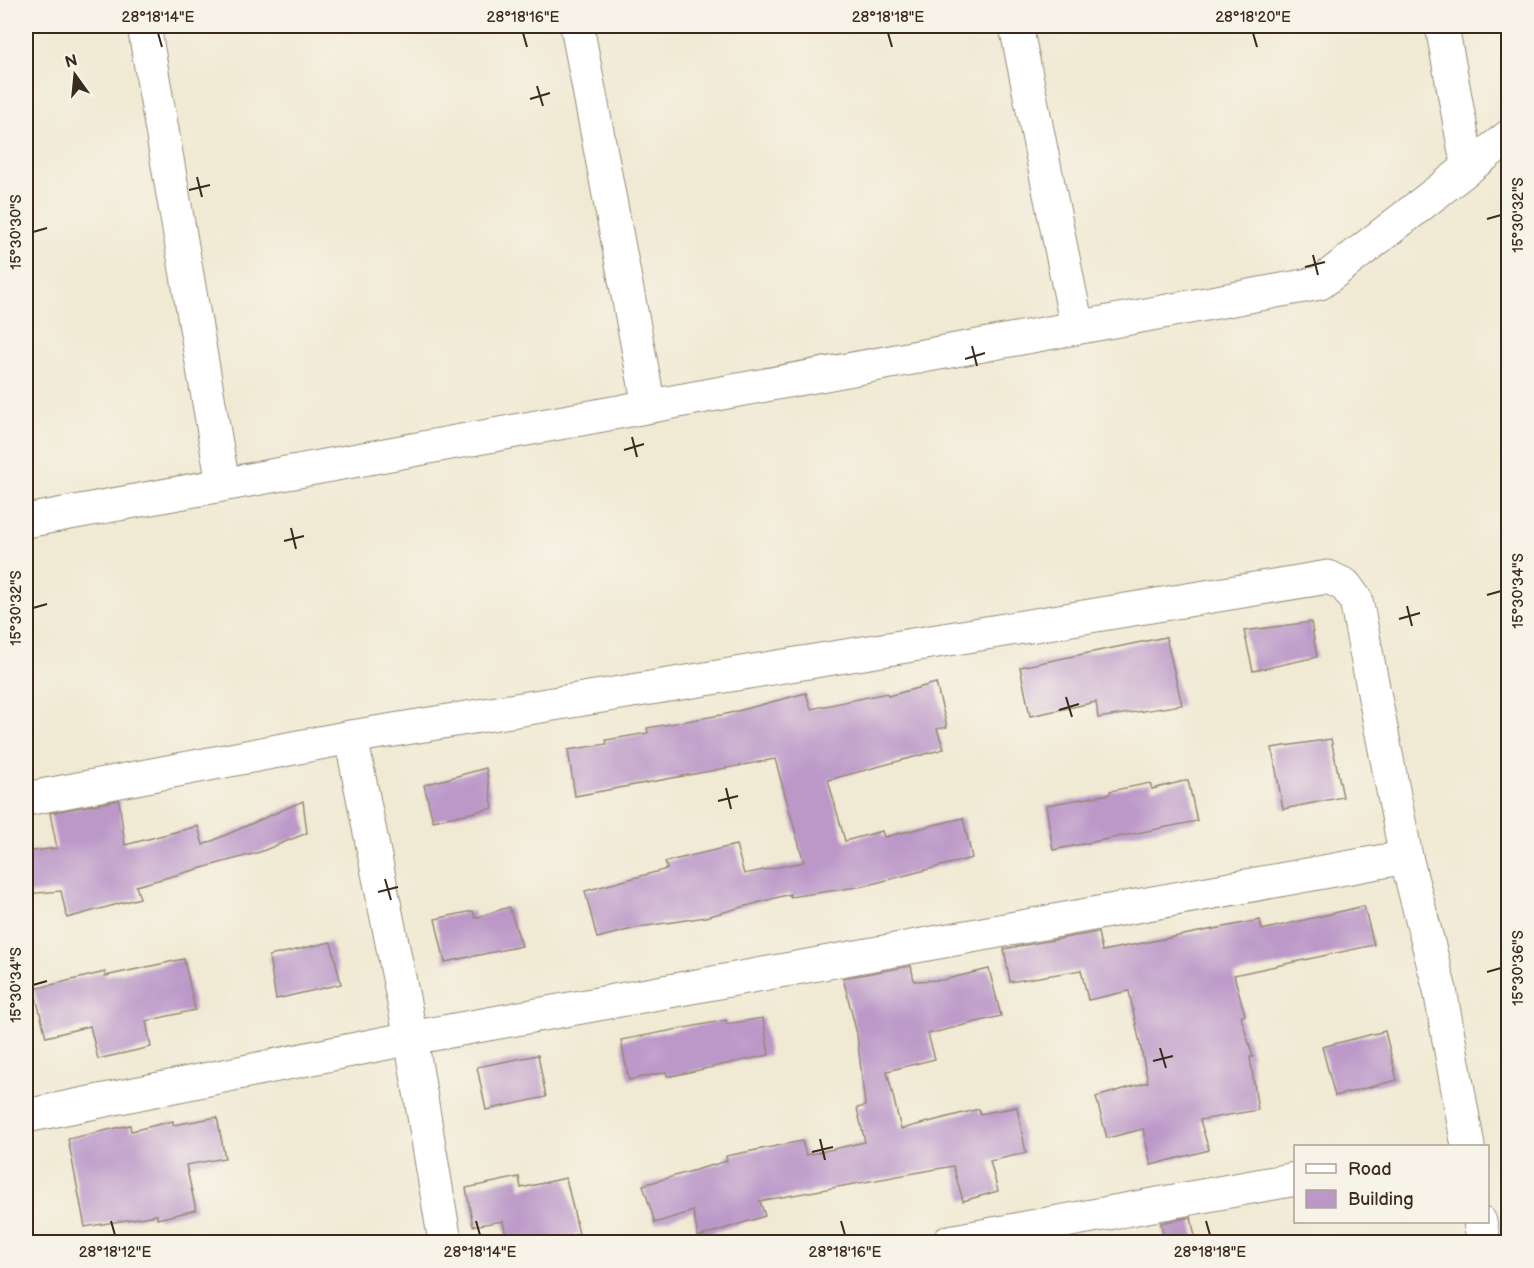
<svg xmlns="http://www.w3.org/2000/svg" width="1534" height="1268" font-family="'Balsamiq Sans',sans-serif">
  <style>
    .building { fill: #bb98c8 }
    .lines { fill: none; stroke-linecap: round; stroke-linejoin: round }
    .minor-casing { stroke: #968a78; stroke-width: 35 }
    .minor { stroke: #fff; stroke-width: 33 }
    .ticks { fill: none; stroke: #3b2a1e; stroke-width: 2 }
    .neatline { fill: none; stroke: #3b2a1e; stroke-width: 2 }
    .ticks-label { font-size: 15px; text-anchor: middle; fill: #3b2a1e }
  </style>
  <rect width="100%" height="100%" fill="#f7f3e8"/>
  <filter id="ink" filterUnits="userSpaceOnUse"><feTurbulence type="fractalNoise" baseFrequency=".0167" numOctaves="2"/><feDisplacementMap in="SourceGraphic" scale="12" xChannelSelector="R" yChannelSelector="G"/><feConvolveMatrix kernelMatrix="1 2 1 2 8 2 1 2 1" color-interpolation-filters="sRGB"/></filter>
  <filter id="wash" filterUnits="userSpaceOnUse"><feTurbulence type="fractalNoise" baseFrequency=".008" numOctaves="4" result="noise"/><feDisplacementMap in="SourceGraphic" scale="24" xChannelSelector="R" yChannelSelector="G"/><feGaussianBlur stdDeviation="1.35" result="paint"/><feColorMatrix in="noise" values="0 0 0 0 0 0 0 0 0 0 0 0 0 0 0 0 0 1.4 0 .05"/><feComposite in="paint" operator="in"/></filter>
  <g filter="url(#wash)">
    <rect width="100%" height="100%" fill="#f0e9d3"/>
    <g id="blocks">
      <!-- building -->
      <g class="building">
        <path d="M1311,622L1317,657L1253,671L1244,631Z"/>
        <path d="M1166,637L1182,705L1098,718L1096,702L1030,716L1020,667Z"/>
        <path d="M936,683L947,727L937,729L944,749L828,780L845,841L882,831L884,837L963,818L972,858L864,886L790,897V894L706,917L640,927L597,938L585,891L667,869L665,862L736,845L744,874L804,862L775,759L575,796L568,750L607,744L606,740L648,733L647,728L726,714L806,693L811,709L887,693L888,696Z"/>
        <path d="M1331,739L1343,797L1283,809L1272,748Z"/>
        <path d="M486,768L493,808L433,821L424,785Z"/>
        <path d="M1188,780L1197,821L1053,850L1046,805L1110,794V791L1150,783L1152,789Z"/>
        <path d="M119,800L125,845L198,826L203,845L303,801L307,833L260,852L136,886L140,898L67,918L61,891L26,894V852L57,848L50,813Z"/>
        <path d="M1364,906L1374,945L1234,975L1245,1015L1241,1017L1253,1057H1250L1258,1110L1200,1120L1209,1150L1151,1165L1143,1129L1107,1138L1096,1097L1148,1082L1129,991L1088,1000L1081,970L1010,982L1004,949L1098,932L1102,951L1260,920L1262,930Z"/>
        <path d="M509,907L522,946L445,962L435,919L473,911L475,918Z"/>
        <path d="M331,942L341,984L276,999L269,956Z"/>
        <path d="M184,959L195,1010L146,1021L151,1047L98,1059L90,1026L46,1037L34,989L105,972V976Z"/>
        <path d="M911,966L914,981L943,980L989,969L1001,1016L928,1034L935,1059L887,1071L901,1129L979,1109L980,1114L1017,1107L1026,1153L990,1161L998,1191L963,1201L953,1166L760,1201L765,1216L698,1237L693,1211L655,1223L643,1185L727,1161L726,1156L802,1141L806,1155L865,1142L857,1108L865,1106L857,1034L843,978Z"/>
        <path d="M763,1018L769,1055L671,1076H667L666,1072L629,1080L621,1040L726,1020L727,1024Z"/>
        <path d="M1385,1031L1397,1080L1335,1096L1322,1047Z"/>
        <path d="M538,1055L546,1097L486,1110L477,1067Z"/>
        <path d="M217,1117L225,1158L186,1165L196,1210L157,1219V1215L85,1227L68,1139L130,1125L131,1131L173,1121V1125Z"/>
        <path d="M519,1177L521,1188L566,1178L579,1234L540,1242H507L503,1221L473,1226L466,1188Z"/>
        <path d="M1191,1217L1196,1242H1165L1161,1223Z"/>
      </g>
    </g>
  </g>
  <g filter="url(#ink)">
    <use href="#blocks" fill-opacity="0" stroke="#968a78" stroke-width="1.5"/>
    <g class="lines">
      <!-- minor casing -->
      <g class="minor-casing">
        <g id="minor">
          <path d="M144,26L223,484"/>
          <path d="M577,26L649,406"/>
          <path d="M1016,26L1077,327"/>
          <path d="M1442,26L1468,168"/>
          <path d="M26,521L1320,283L1508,137"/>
          <path d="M351,737L411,1038L445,1242"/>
          <path d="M26,799L351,737L1328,577L1345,585L1356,600L1406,857L1440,990L1468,1146"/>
          <path d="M26,1116L411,1038L1406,857"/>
          <path d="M1480,1222L1484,1242"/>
          <path d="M949,1242L1296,1179"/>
        </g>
      </g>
      <!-- minor -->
      <use href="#minor" class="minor"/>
    </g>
  </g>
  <!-- ticks -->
  <path class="ticks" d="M158,33L162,47M523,33L527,47M888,33L892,47M1253,33L1257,47M537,86L543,106M530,99L550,93M197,177L202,197M189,190L210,185M1487,219L1501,215M33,232L47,228M1313,255L1318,275M1305,267L1325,262M972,346L977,366M965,359L985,353M632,437L637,457M624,450L644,444M291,528L296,549M284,541L304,536M1487,595L1501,591M1407,606L1412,626M33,608L47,604M1399,619L1420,613M1066,697L1072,717M1059,710L1079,704M726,788L731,809M718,801L738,796M385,879L391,900M378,892L398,887M1487,972L1501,968M33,985L47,981M1160,1048L1166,1068M1153,1061L1173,1056M820,1139L825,1160M812,1152L833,1147M111,1221L115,1235M476,1221L480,1235M841,1221L845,1235M1206,1221L1210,1235"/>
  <!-- margin -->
  <rect width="1534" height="1268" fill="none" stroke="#f7f3e8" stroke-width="66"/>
  <!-- legend -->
  <rect x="1294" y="1145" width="195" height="78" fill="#f7f3e8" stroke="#aca397" stroke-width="1.5"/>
  <rect x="1306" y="1164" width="30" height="9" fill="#ffffff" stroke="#aca397" stroke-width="1.5"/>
  <text x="1348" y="1175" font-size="18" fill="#3b2a1e">Road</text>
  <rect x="1306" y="1190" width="30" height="18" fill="#bb98c8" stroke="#aca397" stroke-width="1.5"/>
  <text x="1348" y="1205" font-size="18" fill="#3b2a1e">Building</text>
  <!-- north arrow -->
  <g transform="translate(75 75) rotate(345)" stroke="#f7f3e8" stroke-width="4.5" paint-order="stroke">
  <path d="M0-4.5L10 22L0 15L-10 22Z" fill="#3b2a1e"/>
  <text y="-9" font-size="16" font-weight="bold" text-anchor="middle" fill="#3b2a1e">N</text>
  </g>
  <rect x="33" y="33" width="1468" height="1202" class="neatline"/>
  <g class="ticks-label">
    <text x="158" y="22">28°18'14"E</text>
    <text x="523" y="22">28°18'16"E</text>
    <text x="888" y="22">28°18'18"E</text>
    <text x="1253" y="22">28°18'20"E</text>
    <text transform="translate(1518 215) rotate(-90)" y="5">15°30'32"S</text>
    <text transform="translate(16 232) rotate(-90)" y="5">15°30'30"S</text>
    <text transform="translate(1518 591) rotate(-90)" y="5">15°30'34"S</text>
    <text transform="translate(16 608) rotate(-90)" y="5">15°30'32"S</text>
    <text transform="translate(1518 968) rotate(-90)" y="5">15°30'36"S</text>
    <text transform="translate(16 985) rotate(-90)" y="5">15°30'34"S</text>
    <text x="115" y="1257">28°18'12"E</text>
    <text x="480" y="1257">28°18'14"E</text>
    <text x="845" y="1257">28°18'16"E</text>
    <text x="1210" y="1257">28°18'18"E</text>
  </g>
</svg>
